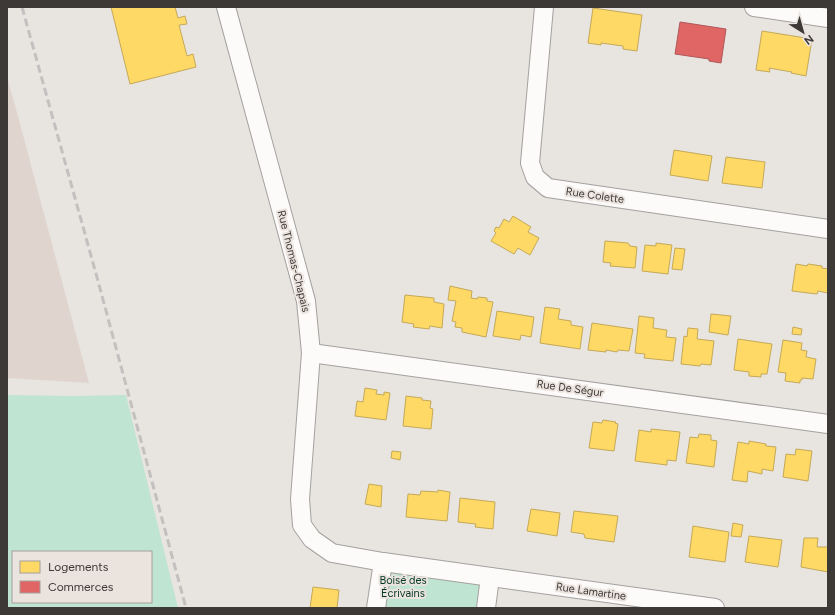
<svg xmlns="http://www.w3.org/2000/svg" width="835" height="615" font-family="Figtree,sans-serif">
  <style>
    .built { fill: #dfd5ce }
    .green { fill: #bfe4d1; fill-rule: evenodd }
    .homes { fill: #ffd966; stroke: #c4a958 }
    .shops { fill: #e06666; stroke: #af5858 }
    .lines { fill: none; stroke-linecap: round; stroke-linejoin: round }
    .minor-casing { stroke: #a4a19f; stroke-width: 20 }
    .minor { stroke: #fcfbfa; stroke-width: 18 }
    .rail { stroke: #c3c1c0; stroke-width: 3; stroke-dasharray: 8 4; stroke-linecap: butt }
    .labels { text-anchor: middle; stroke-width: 4; stroke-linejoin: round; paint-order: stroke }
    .street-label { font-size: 11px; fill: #3c3936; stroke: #ebe3dd }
    .park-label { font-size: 11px; fill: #033726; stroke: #ebe3dd }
  </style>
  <rect width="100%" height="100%" fill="#e8e4e0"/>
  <!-- built -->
  <path class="built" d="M7,76L23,135L89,383L7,378Z"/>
  <!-- green -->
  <g class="green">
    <path d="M7,395L74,396L126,395L178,608H7ZM13,552H151V602H13Z"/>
    <path d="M383,562L490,577L486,608H376Z"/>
  </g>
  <!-- homes -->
  <g class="homes">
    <path d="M111,7H175L178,18L185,16L187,24L179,25L187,56L193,54L196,67L130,84Z"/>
    <path d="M593,8L642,15L637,51L623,49V46L601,43V45L588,43Z"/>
    <path d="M762,31L812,39L806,76L791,73L792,72L769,68L770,72L756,70Z"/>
    <path d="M674,150L712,156L708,181L670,175Z"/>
    <path d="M726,157L765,162L762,188L722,183Z"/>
    <path d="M513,216L531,227L528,232L539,238L530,255L518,248L514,254L491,241L496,233L494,231L496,227L499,228L504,219L509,222Z"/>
    <path d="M605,241L628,243L630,246L637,247L635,268L610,266L611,263L603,262Z"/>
    <path d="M656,243L672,245L668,274L642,271L645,245L656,246Z"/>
    <path d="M675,248L685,249L682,270L672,269Z"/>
    <path d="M796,264L807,266L808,264L822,266V268L828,269V293L818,291L817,294L792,291Z"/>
    <path d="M450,286L472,291L471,298L477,299L478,297L487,298V301L493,302L486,337L462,332V328L455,327L456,322L452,321L456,301L448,300Z"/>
    <path d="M405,295L434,298V302L444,304L442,328L430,326L429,329L413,327L414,324L402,322Z"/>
    <path d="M545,307L560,309L558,319L571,321V325L583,327L580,349L540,343Z"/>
    <path d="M497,311L534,317L531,337L521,335L520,340L493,336Z"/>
    <path d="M711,314L731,316L728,335L709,332Z"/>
    <path d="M639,316L654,318L653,328L667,330L666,337L676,338L673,361L644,358L645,354L635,353Z"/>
    <path d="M592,323L633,329L629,351L618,350L617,352L606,350V352L588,350Z"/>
    <path d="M793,327L802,329L801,335L792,334Z"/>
    <path d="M688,328L698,329L697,339L714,341L711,365L701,364L700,366L681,364L684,336L687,337Z"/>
    <path d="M738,339L772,344L767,374H761V377L749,376V372L734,370Z"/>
    <path d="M783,340L802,343L801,350L807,351L806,357L816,359L813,379L802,378V380H800V383L785,381L786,373L778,372Z"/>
    <path d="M365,388L377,390L376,394L384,395V392L390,393L386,420L355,416L357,401L363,402Z"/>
    <path d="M406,396L422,398V400L431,401L430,408L433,409L431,429L403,426Z"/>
    <path d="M603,420L616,422L615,423L618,424L614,451L589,448L593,422L602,423Z"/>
    <path d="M651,429L680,432L676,461L667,460V465L635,461L639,430L651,432Z"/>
    <path d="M699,434L711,435V440L717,441L714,467L686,463L690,437L698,438Z"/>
    <path d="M749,441L766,444V446L776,447L773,471L762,469V474L748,471L747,482L732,480L738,442L749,444Z"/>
    <path d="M796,449L812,451L808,481L783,477L786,454L795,455Z"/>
    <path d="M392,451L401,452L400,460L391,458Z"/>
    <path d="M369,484L382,486L381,507L365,504Z"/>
    <path d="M438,490L450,492L447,521L406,517L408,494L420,495L421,491L438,492Z"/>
    <path d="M460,498L495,502L493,529L475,527L476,524L458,522Z"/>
    <path d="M531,509L560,513L557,536L527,531Z"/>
    <path d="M574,511L618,516L614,542L585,538L584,534L571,532Z"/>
    <path d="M733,523L743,525L741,537L731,536Z"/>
    <path d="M693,526L729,532L725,562L689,557Z"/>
    <path d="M749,536L782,540L778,567L745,562Z"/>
    <path d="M804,538H818L817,547H828V572L801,567Z"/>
    <path d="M313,587L339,590L337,608H310Z"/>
  </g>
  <!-- shops -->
  <path class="shops" d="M680,22L726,29L721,63L709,61V59L675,54Z"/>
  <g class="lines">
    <!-- minor casing -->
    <g class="minor-casing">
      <g id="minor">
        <path d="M226,7L306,301L311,353L300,499L302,525L312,539L332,553L383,562L715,608"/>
        <path d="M544,7L530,163L535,177L548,188L828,229"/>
        <path d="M754,7L828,18"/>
        <path d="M311,353L828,424"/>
        <path d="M376,608L383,562"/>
        <path d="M486,608L490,577"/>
      </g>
    </g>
    <!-- minor -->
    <use href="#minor" class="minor"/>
    <!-- rail -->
    <path class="rail" d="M22,7L98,281L186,608"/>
  </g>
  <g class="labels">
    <!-- street labels -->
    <g class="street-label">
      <text transform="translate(595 195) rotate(8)" y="4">Rue Colette</text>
      <text transform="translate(294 261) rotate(76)" y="4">Rue Thomas-Chapais</text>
      <text transform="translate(570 388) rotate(8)" y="4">Rue De Ségur</text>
      <text transform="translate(591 591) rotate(8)" y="4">Rue Lamartine</text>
    </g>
    <!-- park labels -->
    <g class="park-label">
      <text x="403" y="584">Boisé des<tspan x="403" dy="13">Écrivains</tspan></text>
    </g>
  </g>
  <!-- border -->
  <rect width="835" height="615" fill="none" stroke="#3c3936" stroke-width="16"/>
  <!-- legend -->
  <rect x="12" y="551" width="140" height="52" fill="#ebe3dd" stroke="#a59f9a"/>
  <rect x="20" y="561" width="20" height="12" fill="#ffd966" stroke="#a59f9a"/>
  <text x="48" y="571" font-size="12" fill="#3c3936">Logements</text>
  <rect x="20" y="581" width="20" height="12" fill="#e06666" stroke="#a59f9a"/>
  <text x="48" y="591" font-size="12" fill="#3c3936">Commerces</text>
  <!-- north arrow -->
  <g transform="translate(803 32) rotate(143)" stroke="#ebe3dd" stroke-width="3" paint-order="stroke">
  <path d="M0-3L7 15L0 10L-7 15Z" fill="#3c3936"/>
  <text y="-6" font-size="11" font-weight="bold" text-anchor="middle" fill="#3c3936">N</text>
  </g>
</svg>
